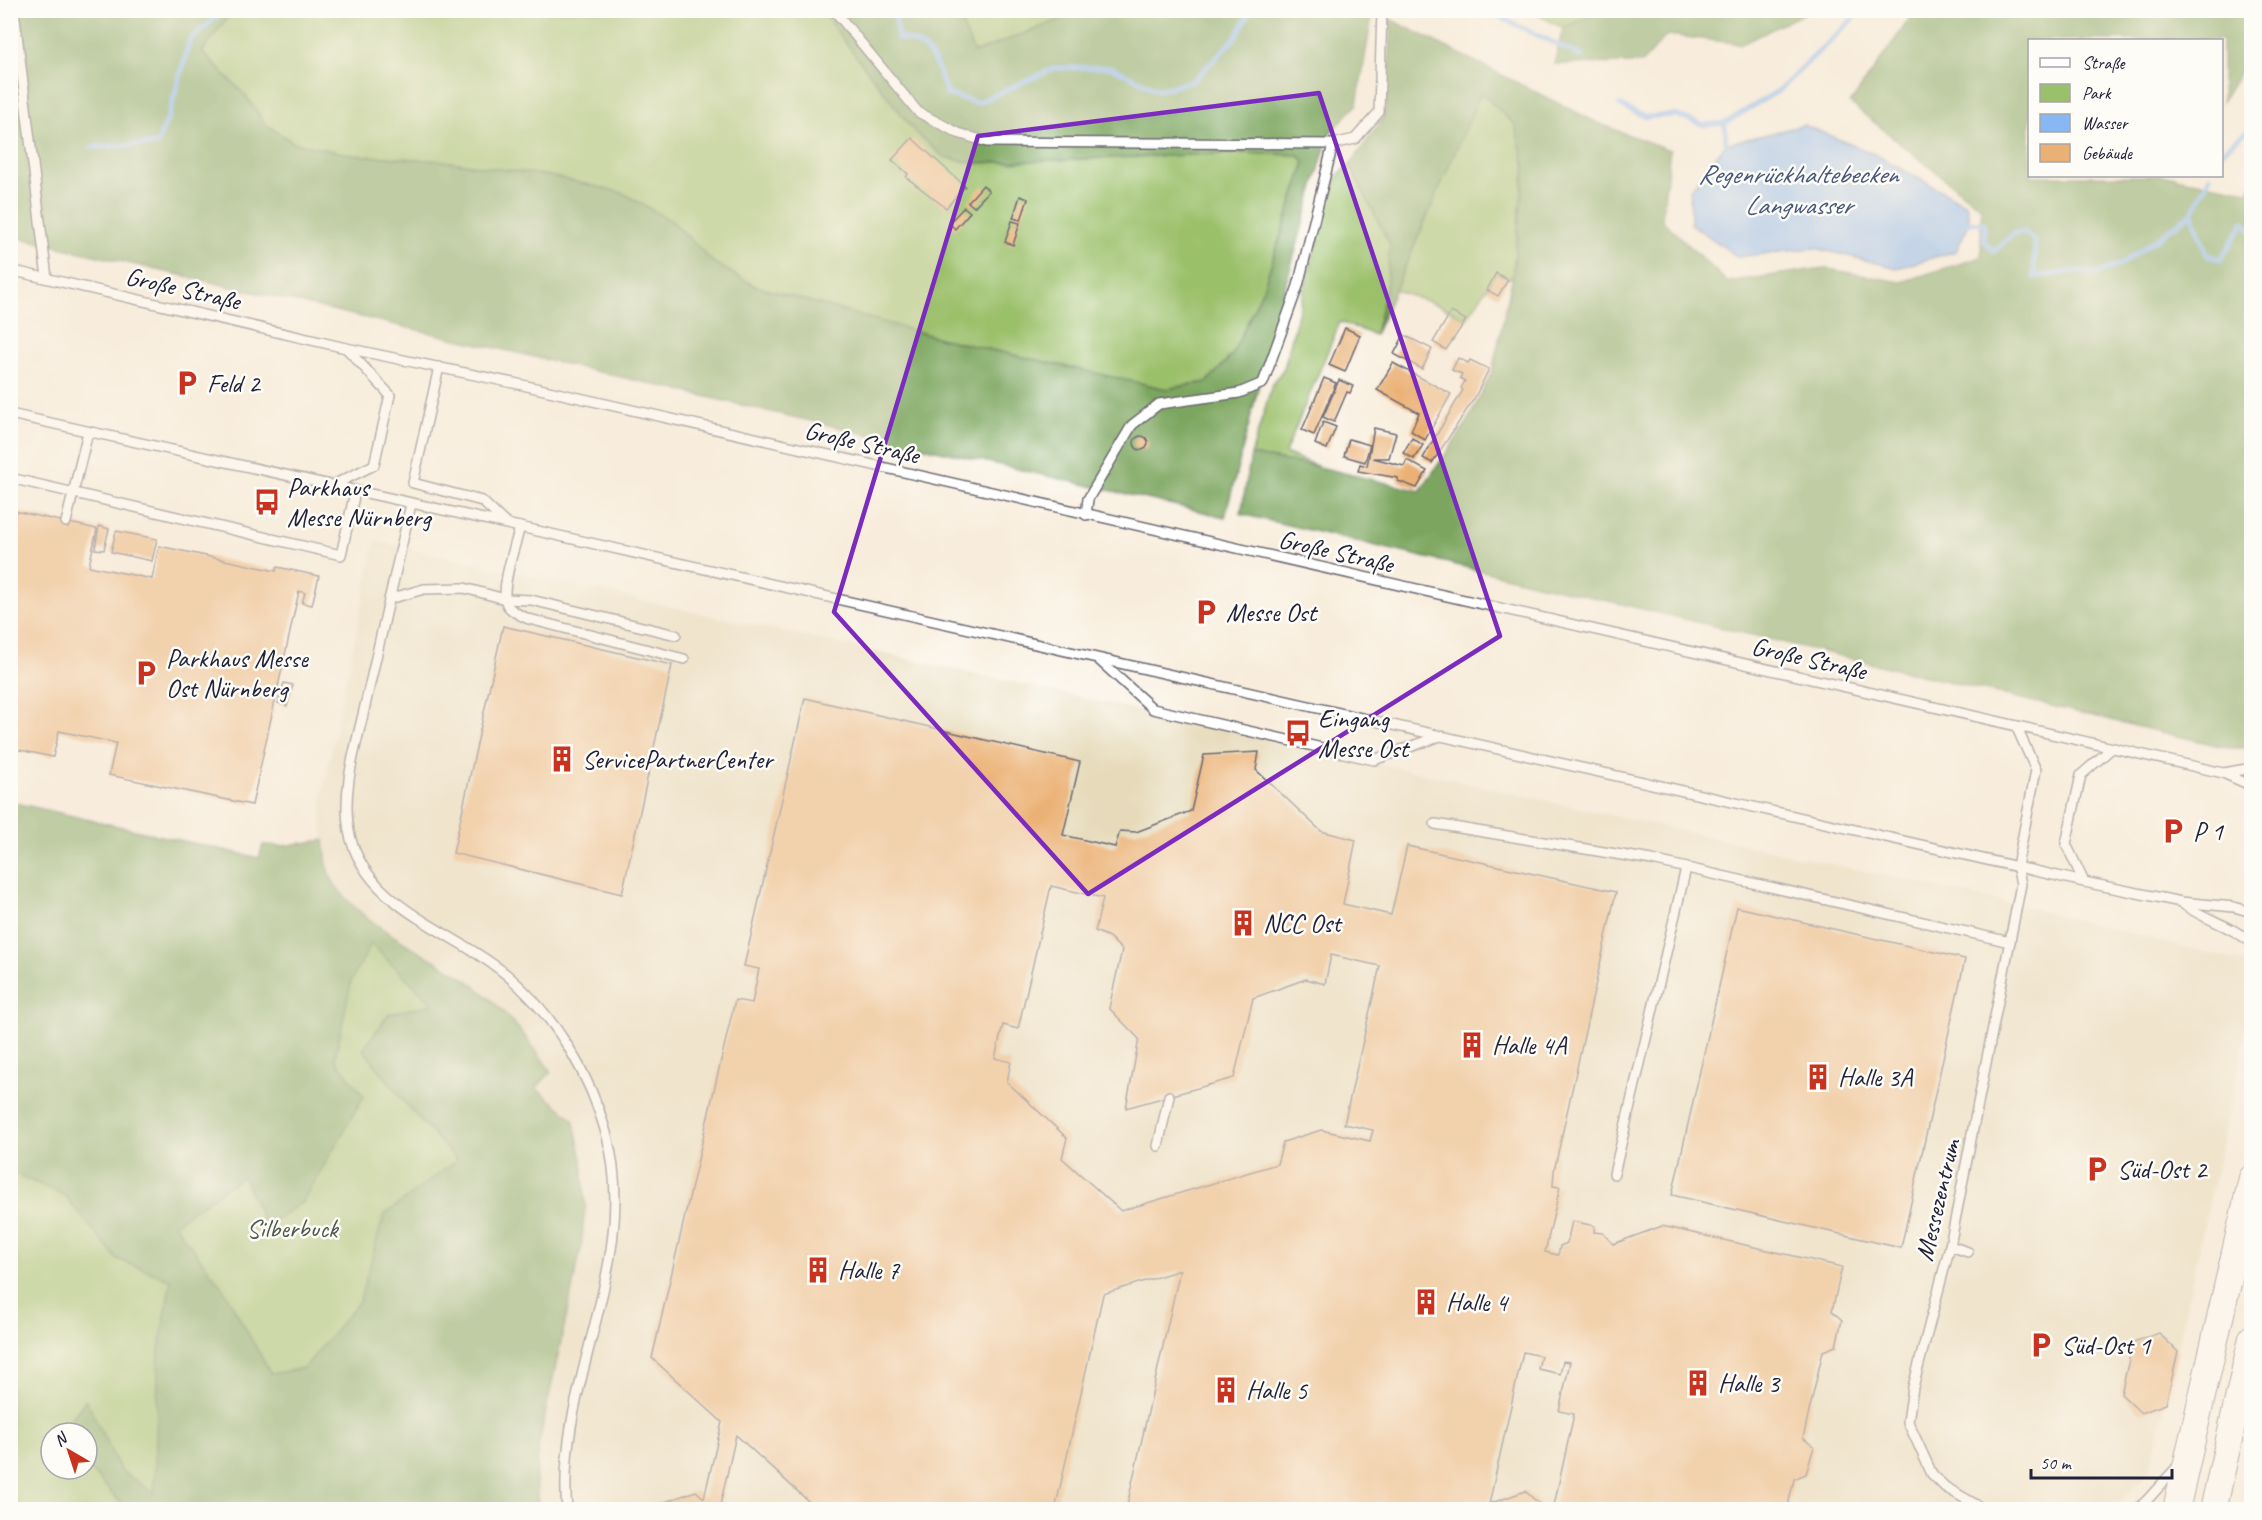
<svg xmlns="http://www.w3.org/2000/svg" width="2262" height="1520" font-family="Caveat,sans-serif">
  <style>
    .built { fill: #e6daba }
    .green { fill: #9bc06b; stroke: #5e7153; stroke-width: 1.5; fill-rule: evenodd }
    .forest { fill: #7ca65f; stroke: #4f644d; stroke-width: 1.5; fill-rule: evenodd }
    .water { fill: #88b8f4; stroke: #556d98; stroke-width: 1.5 }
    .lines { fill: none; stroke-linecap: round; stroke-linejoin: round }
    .stream { stroke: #88b8f4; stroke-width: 5 }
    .building { fill: #ebb073; fill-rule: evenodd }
    .service-casing { stroke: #6d6973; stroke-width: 12 }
    .secondary-casing { stroke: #6d6973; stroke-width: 28 }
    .service { stroke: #fff; stroke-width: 9 }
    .secondary { stroke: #fff; stroke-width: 26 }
    .marked { fill: none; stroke: #7b2cbf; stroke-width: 4.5; stroke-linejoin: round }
    .labels { text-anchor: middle; stroke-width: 5; stroke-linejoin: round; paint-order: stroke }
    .street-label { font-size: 26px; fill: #22223b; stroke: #fdfcf7 }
    .poi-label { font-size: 26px; fill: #22223b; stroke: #fdfcf7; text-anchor: start }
    .park-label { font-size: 26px; fill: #4c594c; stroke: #fdfcf7 }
    .water-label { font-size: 27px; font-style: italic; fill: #46567c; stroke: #fdfcf7 }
  </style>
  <rect width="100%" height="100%" fill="#fdfcf7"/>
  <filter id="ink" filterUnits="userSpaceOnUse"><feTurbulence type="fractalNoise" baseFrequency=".0167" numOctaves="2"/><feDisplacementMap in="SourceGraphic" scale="12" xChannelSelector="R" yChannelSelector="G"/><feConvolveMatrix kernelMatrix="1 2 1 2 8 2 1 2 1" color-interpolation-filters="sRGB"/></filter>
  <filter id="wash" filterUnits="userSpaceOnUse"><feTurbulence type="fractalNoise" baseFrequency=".008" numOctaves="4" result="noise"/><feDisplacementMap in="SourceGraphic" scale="24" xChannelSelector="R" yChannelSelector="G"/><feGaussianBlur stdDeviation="1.35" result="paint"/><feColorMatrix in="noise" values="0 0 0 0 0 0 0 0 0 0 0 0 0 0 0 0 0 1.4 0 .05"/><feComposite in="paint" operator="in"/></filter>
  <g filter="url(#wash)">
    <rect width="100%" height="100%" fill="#f8eddc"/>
    <!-- built -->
    <path class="built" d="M375,541L2017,905L2243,962L2251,970V1011L2151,1469L2114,1509H538L536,1479L538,1447L581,1248L585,1206L536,1088L550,1072L516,1026L478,989L453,970L364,916L345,898L329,875L321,820L322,795Z"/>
    <!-- green -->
    <g class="green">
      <path d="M242,11H821L915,132L944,157L974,163L1244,153L1298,155L1305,162L1263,289L1232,355L1207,382L1166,389L943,339L755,286L714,263L673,222L622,193L550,176L443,161L353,155L294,143L265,124L247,97L202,52L230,14Z"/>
      <path d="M957,11H1083L973,53Z"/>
      <path d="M1530,11H1601L1563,28Z"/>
      <path d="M1481,92L1515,125L1525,165L1512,279L1496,273L1467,319L1443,307L1395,290Z"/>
      <path d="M1350,165L1390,245L1386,291L1375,335L1340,322L1285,453L1319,467L1251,455L1272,385L1284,368L1327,203L1339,174Z"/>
      <path d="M11,802L259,858L263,845L282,846L324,840C326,851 325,866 330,876C356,926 431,953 475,986C505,1009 530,1041 551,1072L536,1088L573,1119L582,1159L585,1206L581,1248L538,1447L536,1479L538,1509L11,1510ZM51,1433H87V1469H51Z"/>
    </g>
    <!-- forest -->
    <g class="forest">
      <path d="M11,11H242L230,14L202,52L247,97L265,124L294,143L353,155L443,161L550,176L623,193L673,222L714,263L755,286L943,339L1166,389L1207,382L1232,355L1263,289L1305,163L1299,155L1244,153L974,163L944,157L915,132L821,11H957L974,53L1083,11H1378L1371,22L1357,105L1329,134L1276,318L1225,517L11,236Z"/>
      <path d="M1601,11V10L1809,11L1742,44L1667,35L1642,63L1554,64L1563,28Z"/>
      <path d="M1915,11H2251V54L2222,102V40H2030V176H2176V178L2248,191L2251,185V748H2228L1241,514L1251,455L1319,467L1420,491L1467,423L1492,371L1512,279L1525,165L1515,125L1481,93L1375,335L1386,291L1390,245L1350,165L1385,115L1392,20L1600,124L1670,150L1662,220L1727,282L1823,268L1901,282L1981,257V208L1850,103Z"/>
      <path d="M11,802L259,858L263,845L282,846L324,840C326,851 325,866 330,876C356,926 431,953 475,986C505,1009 530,1041 551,1072L536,1088L573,1119L582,1159L585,1206L581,1248L538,1447L536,1479L538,1509H126L87,1466V1433H74L71,1419L86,1400L121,1471L154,1493L159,1350L171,1280L117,1259L64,1195L11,1172ZM371,944L433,1004L389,1014L363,1049L410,1109L457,1160L384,1215L360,1300L304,1368L271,1374L222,1287L174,1224L243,1176L265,1226L303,1202L364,1096L335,1059L351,982Z"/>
    </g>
    <!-- water -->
    <path class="water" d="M1804,125L1874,154L1966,204L1970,222L1956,251L1897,268L1815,248L1738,257L1691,224L1690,190L1726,144Z"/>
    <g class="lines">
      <!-- stream -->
      <g class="stream">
        <path d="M895,10L898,38C934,44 935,63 947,94L977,103L1055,68L1111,67L1158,90L1193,81L1236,37L1251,10"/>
        <path d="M1485,10L1581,56"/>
        <path d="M1619,105L1646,117L1676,115L1704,125L1725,123L1726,144L1729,148"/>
        <path d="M1725,123L1778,91L1862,10"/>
        <path d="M92,147L157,144L169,115L190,40L224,10"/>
        <path d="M2222,152L2252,127"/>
        <path d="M2192,213L2207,255L2221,259L2244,222L2252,232"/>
        <path d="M1966,222L1984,223V241L1994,251L2014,233L2025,232L2035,241L2034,277L2075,271L2097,274L2123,263L2192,213L2210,176"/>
      </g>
    </g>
    <g id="blocks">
      <!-- building -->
      <g class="building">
        <path d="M912,138L965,186L946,208L906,177L908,174L892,160Z"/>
        <path d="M983,185L989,191L974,207L968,202Z"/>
        <path d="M1020,196L1028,199L1021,220L1013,218Z"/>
        <path d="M964,207L970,212L955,229L949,223Z"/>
        <path d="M1012,221L1020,223L1013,245L1005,242Z"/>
        <path d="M1496,273L1508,280L1498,296L1487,290Z"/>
        <path d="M1451,312L1466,320L1446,350L1433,342Z"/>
        <path d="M1345,328L1360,335L1345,372L1329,365Z"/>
        <path d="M1404,335L1432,349L1422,369L1394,354Z"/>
        <path d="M1458,358L1468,363L1470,360L1489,369L1474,399L1432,463L1423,458L1463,390L1461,388L1465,381L1460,378L1462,374L1452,370Z"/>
        <path d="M1393,363L1451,394L1425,440L1411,431L1419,413L1377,390Z"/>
        <path d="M1324,378L1336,383L1314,435L1302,430Z"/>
        <path d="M1339,380L1353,386L1350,393L1347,392L1334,422L1323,417Z"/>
        <path d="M1323,422L1336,427L1327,449L1315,444Z"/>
        <path d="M1374,428L1396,433L1389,458H1373L1404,466L1407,460L1427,471L1417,488L1398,481V478L1358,471L1360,464L1367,466Z"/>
        <circle cx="1141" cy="443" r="7"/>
        <path d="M1412,438L1423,445L1414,459L1403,453Z"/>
        <path d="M1349,439L1370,445L1365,462L1344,456Z"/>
        <path d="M10,510L97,529L89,566L152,579L159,546L276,571L277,567L319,576L312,605L302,603L305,593L299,591L252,805L109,775L116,743L59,731L53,757L10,748Z"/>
        <path d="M99,526L109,529L104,550L95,549Z"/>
        <path d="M116,531L157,539L152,561L111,552Z"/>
        <path d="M503,626L672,665L622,894L453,853Z"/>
        <path d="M284,683L293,685L287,706L278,703Z"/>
        <path d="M805,698L1080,762L1063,835L1115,847L1120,831L1136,832L1191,811L1204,755L1259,752L1256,770L1321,831L1356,840L1343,904L1391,915L1407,846L1616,892L1554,1171L1553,1186L1560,1187L1545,1252L1558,1255L1560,1246L1567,1243L1572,1221L1595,1226L1594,1232L1603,1233L1613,1244L1662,1226L1842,1267L1832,1311L1842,1320L1836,1346L1823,1351L1803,1438L1814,1447L1806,1474L1794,1479L1787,1510H1553L1574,1414L1559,1411L1570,1362L1563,1361L1560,1374L1538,1369L1541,1356L1523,1352L1489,1504L1525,1491L1546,1510H1126L1180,1270L1103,1294L1055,1510H818L736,1435L719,1510H642L696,1491L704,1498L722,1422L652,1358L735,1000L752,1003L759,969L744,966ZM1051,886L1103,898L1095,931L1109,937L1122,950L1109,1008L1139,1039L1126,1108L1234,1078L1253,998L1306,979L1325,984L1331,955L1380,966L1344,1124L1373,1130L1370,1141L1321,1130L1283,1142L1277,1164L1121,1211L1062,1158L1067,1138L1007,1082L1011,1062L995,1058L1003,1025L1018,1029Z"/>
        <path d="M1737,907L1965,959L1901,1248L1672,1195Z"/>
        <path d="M2159,1333L2178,1352L2166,1404L2141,1413L2121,1394L2133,1342Z"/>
      </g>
    </g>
  </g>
  <g filter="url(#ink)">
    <use href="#blocks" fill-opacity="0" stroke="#6d6973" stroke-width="1.5"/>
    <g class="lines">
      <!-- service casing -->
      <g class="service-casing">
        <g id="service">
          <path d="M14,10L47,278"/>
          <path d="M834,10L918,112L958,133L987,142L1333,144L1355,139L1379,112L1382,10"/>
          <path d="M10,270L346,348L518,384L2223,773L2252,786"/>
          <path d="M439,367L413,483L482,501L505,523"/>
          <path d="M10,414L520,527L2084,882L2181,902L2234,907L2252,912"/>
          <path d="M10,478L341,555L355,492"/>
          <path d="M331,486L374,465L390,395L346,348"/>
          <path d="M411,504C396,568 382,633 367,697C358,740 341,787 349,831C364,908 454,930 507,975C556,1017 590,1074 607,1136C641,1263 555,1383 567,1510"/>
          <path d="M1086,515L1088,499L1132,425L1159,404L1239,393L1263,383L1298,286L1333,144"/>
          <path d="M66,522L88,432"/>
          <path d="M520,527C516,543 498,593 508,606C513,613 522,616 529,619L684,659"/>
          <path d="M389,599L424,589L464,588L505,599L531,600L676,635"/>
          <path d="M1099,660L1153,709L1374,760L1440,736"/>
          <path d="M2224,773L2252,768"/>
          <path d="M1435,824L1652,860L2010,942"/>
          <path d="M2084,882L2066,844L2081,775L2112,748"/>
          <path d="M2183,904C2205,920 2231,925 2252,943"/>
          <path d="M1158,1146L1169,1096"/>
          <path d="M1614,1174L1686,868"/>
          <path d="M1950,1246L1968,1252"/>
          <path d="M1985,1510L1945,1487L1932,1474L1908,1422L1913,1387L1950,1246L2017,905L2021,884L2017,866L2036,770L2016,726"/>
          <path d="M2138,1510L2179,1465"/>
        </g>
      </g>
      <!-- secondary casing -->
      <g class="secondary-casing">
        <g id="secondary">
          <path d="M2176,1510L2252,1178"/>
          <path d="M2213,1510L2252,1338"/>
        </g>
      </g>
      <!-- service -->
      <use href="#service" class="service"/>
      <!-- secondary -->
      <use href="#secondary" class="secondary"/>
    </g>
  </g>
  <!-- marked area -->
  <path d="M0 0H2262V1520H0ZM1319,93L1500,636L1088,894L834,612L978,136Z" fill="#f8eddc" fill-opacity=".55" fill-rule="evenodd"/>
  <path class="marked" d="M1319,93L1500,636L1088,894L834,612L978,136Z"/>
  <!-- icons -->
  <defs>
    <g id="parking-bare" transform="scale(2.07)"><path d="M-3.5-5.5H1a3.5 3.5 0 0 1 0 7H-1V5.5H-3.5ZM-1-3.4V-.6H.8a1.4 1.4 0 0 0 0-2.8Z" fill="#c8321e" stroke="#fdfcf7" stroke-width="2.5" paint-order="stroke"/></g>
    <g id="bus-bare" transform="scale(2.07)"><path d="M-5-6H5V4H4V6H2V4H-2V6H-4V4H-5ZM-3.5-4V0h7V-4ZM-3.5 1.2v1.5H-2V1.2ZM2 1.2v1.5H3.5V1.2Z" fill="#c8321e" stroke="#fdfcf7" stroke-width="2.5" paint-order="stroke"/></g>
    <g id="building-bare" transform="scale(2.07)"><path d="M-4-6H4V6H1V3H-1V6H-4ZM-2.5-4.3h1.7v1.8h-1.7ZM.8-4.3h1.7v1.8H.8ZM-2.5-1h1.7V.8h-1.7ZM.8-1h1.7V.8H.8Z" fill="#c8321e" stroke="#fdfcf7" stroke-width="2.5" paint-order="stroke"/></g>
  </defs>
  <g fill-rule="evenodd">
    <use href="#parking-bare" x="187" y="383"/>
    <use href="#bus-bare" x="267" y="502"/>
    <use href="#parking-bare" x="1206" y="612"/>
    <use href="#parking-bare" x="146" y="673"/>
    <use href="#bus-bare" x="1298" y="733"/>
    <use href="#building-bare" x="562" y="759"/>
    <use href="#parking-bare" x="2173" y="831"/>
    <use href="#building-bare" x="1243" y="923"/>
    <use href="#building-bare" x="1472" y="1045"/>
    <use href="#building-bare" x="1818" y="1077"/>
    <use href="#parking-bare" x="2097" y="1169"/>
    <use href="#building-bare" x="818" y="1270"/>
    <use href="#building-bare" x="1426" y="1302"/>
    <use href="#parking-bare" x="2041" y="1345"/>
    <use href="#building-bare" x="1698" y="1383"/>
    <use href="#building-bare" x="1226" y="1390"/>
  </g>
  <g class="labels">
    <!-- street labels -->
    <g class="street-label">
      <text transform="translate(183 288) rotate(13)" y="9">Große Straße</text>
      <text transform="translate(862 442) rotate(13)" y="9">Große Straße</text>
      <text transform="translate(1336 551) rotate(13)" y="9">Große Straße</text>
      <text transform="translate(1809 658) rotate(13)" y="9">Große Straße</text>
      <text transform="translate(1937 1200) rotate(-77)" y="9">Messezentrum</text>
    </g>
    <!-- poi labels -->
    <g class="poi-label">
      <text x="207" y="392">Feld 2</text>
      <text x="287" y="496">Parkhaus<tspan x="287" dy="30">Messe Nürnberg</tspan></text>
      <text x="1226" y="621">Messe Ost</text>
      <text x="166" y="667">Parkhaus Messe<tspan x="166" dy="30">Ost Nürnberg</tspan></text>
      <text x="1318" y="727">Eingang<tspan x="1318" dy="30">Messe Ost</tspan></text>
      <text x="582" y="768">ServicePartnerCenter</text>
      <text x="2193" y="840">P 1</text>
      <text x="1263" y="932">NCC Ost</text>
      <text x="1492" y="1054">Halle 4A</text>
      <text x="1838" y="1086">Halle 3A</text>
      <text x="2117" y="1178">Süd-Ost 2</text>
      <text x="838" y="1279">Halle 7</text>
      <text x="1446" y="1311">Halle 4</text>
      <text x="2061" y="1354">Süd-Ost 1</text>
      <text x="1718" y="1392">Halle 3</text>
      <text x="1246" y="1399">Halle 5</text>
    </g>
    <!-- park labels -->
    <g class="park-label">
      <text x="292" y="1237">Silberbuck</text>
    </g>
    <!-- water labels -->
    <g class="water-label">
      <text x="1798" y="183">Regenrückhaltebecken<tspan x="1798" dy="31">Langwasser</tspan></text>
    </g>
  </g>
  <!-- margin -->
  <rect width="2262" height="1520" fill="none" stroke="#fdfcf7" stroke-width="36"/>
  <!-- legend -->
  <rect x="2028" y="39" width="195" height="138" fill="#fdfcf7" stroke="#a5a5ac" stroke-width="1.5"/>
  <rect x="2040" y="58" width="30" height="9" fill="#ffffff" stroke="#a5a5ac" stroke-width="1.5"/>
  <text x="2082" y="69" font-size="18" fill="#22223b">Straße</text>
  <rect x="2040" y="84" width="30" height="18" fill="#9bc06b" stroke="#a5a5ac" stroke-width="1.5"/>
  <text x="2082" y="99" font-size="18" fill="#22223b">Park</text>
  <rect x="2040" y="114" width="30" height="18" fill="#88b8f4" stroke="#a5a5ac" stroke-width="1.5"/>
  <text x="2082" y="129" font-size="18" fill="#22223b">Wasser</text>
  <rect x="2040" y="144" width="30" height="18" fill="#ebb073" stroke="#a5a5ac" stroke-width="1.5"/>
  <text x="2082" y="159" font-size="18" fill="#22223b">Gebäude</text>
  <!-- north arrow -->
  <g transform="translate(69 1451) rotate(321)"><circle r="28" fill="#fdfcf7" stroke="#a5a5ac" stroke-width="1.5"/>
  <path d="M0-4.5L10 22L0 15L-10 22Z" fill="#c8321e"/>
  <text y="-9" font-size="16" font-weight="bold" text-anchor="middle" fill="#22223b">N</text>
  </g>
  <!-- scale -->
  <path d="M2031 1469v9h141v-9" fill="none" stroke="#22223b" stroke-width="3"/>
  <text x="2040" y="1469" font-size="18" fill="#22223b" stroke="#fdfcf7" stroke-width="4.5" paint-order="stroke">50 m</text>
</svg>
